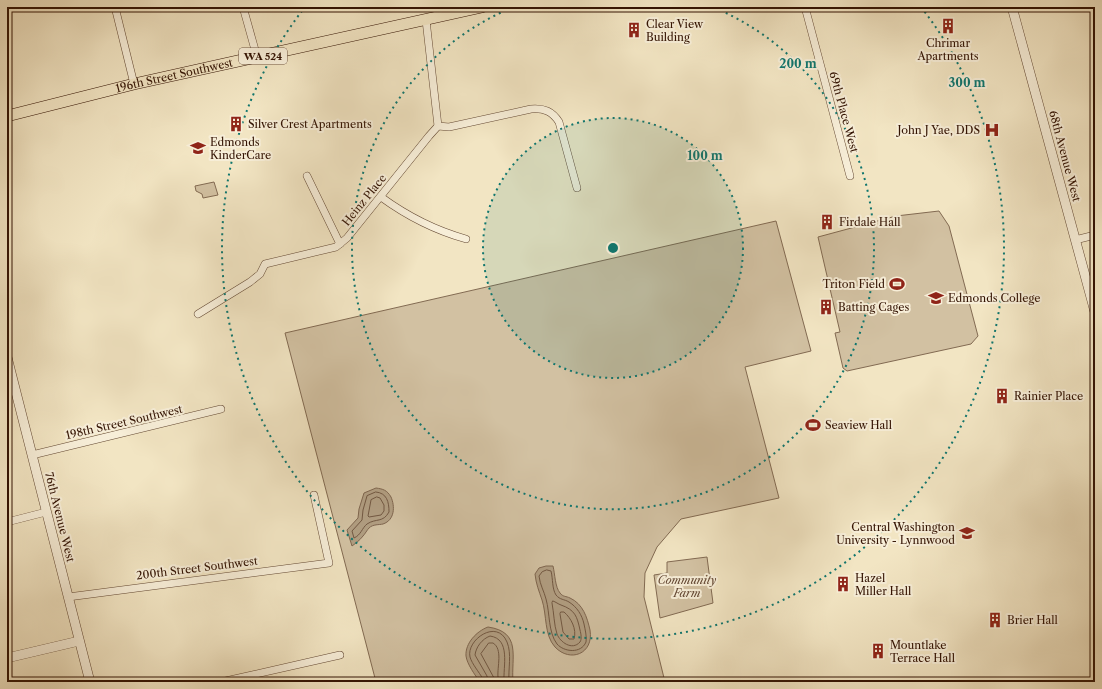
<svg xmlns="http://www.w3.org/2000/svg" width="1102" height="689" font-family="'Libre Caslon Text',serif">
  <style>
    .green { fill: #d2c1a2; stroke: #826a52 }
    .water { fill: #b19e82; stroke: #7f664f }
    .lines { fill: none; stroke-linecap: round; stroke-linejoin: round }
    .shore { stroke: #725842; stroke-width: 1 }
    .minor-casing { stroke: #634833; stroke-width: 8 }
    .tertiary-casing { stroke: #634833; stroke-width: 10 }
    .primary-casing { stroke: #331303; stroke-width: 12 }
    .minor { stroke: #f7eed8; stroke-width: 7 }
    .tertiary { stroke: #f7eed8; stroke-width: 9 }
    .primary { stroke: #f2e5c3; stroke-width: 11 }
    .ring { fill: none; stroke: #0f766e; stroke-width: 2; stroke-dasharray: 2 4 }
    .labels { text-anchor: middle; stroke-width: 4; stroke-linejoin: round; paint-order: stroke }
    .shield { fill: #f7eed8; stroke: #6e5543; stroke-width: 1 }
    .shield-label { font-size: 10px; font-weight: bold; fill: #331303 }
    .poi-label { font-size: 11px; fill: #331303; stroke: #f7eed8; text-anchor: start }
    .street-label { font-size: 11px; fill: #331303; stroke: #f7eed8 }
    .park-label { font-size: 11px; font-style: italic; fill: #634733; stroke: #f7eed8 }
    .centre { fill: #0f766e; stroke: #f7eed8; stroke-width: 2 }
    .ring-label { font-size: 12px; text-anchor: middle; font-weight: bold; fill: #0f766e; stroke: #f7eed8; stroke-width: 4; stroke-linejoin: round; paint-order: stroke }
  </style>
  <rect width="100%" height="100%" fill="#f2e5c3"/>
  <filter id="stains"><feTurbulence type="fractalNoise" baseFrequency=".005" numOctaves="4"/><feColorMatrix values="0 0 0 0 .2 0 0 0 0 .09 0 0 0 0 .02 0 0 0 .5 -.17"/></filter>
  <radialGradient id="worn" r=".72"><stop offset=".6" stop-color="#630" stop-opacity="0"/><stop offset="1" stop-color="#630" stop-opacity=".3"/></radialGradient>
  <!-- green -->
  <g class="green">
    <path d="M214,182L218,195L203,198L202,194L196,191L195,186Z"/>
    <path d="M939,211L949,226L978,336L971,344L847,371L843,368L835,333L840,332L818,237L896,216Z"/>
    <path d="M776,221L811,351L745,367L779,498L681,519L657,547L645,573L644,597L665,682H376L285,333Z"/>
    <path d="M707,557L713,603L660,618L654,575L667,573V562Z"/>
  </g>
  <!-- water -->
  <g class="water">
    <path d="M376,488C383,489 387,490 391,497C395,506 395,520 383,524C379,525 373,524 369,528C367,530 365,534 363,536C360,540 356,543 352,546L347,530L358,518L359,509L364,493Z"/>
    <path d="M546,566H553C555,574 555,587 560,593C563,597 566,596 570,598C583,604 587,617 590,630C594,654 570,663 555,647C544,635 547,615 542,600C539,591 536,584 535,574L539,568Z"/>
    <path d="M488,627C522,632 511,657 513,682H480C475,675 467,664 466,656C465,643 477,631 488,627Z"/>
  </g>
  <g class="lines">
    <!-- shore -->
    <g class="shore">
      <path d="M376,492C387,493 389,502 389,512C383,523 376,518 367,524C362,528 361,535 354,538L352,531L362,520L363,510L367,496Z"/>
      <path d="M377,497L380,498L384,505V511L381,515L369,517L368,516L371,500Z"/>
      <path d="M547,570L551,571C553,579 552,589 556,595C560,600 564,599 569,602C577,607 582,615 584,624C585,629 587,637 586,642C581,654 564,652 557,644C548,632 550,613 546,599C544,591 540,585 539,576L542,572Z"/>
      <path d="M553,601C556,602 558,604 561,605C575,610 577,616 580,630C581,634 582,639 580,642C572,651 560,642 557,634C554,625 554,613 552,603Z"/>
      <path d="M561,612H564C571,618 577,629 574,639H569L563,632L560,614Z"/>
      <path d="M489,643H493C503,649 497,667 498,677L496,679L494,678L481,654Z"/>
      <path d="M483,682V679C479,672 472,664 470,657C466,640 497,618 507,642C512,654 508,669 509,682"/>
      <path d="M488,682L487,676L475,655C476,647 482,639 490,636C511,639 503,666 504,682"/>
    </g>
    <!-- minor casing -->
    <g class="minor-casing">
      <g id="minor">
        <path d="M115,7L134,84"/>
        <path d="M243,7L257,57"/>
        <path d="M805,7L850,176"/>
        <path d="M438,126L449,127L531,109C544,108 552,111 559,122L577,188"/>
        <path d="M307,176L340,244"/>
        <path d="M381,197C407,216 434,230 466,239"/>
        <path d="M1075,240L1095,235"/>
        <path d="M198,314L250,282L260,274L265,264L336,247L347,238L429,136L438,126L426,20"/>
        <path d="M32,455L221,409"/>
        <path d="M7,522L46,512"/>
        <path d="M68,597L329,563L314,495"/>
        <path d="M221,682L340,655"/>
      </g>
    </g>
    <!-- tertiary casing -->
    <g class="tertiary-casing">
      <g id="tertiary">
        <path d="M1012,7L1095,312"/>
        <path d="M7,357L90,682"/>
        <path d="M7,658L79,641"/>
      </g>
    </g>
    <!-- primary casing -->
    <g class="primary-casing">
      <g id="primary">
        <path id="s1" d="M7,116L134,84L482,7"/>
      </g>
    </g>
    <!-- minor -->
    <use href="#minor" class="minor"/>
    <!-- tertiary -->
    <use href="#tertiary" class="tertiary"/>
    <!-- primary -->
    <use href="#primary" class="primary"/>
  </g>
  <!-- distance rings -->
  <circle cx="613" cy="248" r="130" fill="#0f766e" fill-opacity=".12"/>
  <g class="ring">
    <circle cx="613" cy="248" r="130"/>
    <path d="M715 8A261 261 0 1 1 511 8"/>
    <path d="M921 7A391 391 0 1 1 305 7"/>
  </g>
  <!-- icons -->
  <defs>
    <g id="building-bare" transform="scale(1.2)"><path d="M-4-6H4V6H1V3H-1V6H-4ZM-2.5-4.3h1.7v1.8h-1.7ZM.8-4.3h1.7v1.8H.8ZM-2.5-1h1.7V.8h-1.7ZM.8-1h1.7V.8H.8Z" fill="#8f2418" stroke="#f7eed8" stroke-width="2.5" paint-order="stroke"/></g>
    <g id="hospital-bare" transform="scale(1.2)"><path d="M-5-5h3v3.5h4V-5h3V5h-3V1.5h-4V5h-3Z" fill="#8f2418" stroke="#f7eed8" stroke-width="2.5" paint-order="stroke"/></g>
    <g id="school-bare" transform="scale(1.2)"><path d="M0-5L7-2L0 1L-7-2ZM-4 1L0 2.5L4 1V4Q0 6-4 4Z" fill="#8f2418" stroke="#f7eed8" stroke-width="2.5" paint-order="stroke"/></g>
    <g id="stadium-bare" transform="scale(1.2)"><path d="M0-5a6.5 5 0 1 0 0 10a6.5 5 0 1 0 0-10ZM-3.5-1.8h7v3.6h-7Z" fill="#8f2418" stroke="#f7eed8" stroke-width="2.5" paint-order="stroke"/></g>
    <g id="university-bare" transform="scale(1.2)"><path d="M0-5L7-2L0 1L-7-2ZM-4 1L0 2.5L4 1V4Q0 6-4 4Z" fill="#8f2418" stroke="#f7eed8" stroke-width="2.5" paint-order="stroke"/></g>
  </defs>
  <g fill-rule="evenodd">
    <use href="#building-bare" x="948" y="26"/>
    <use href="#building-bare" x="634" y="30"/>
    <use href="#building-bare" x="236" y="124"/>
    <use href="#hospital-bare" x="992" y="130"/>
    <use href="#school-bare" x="198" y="148"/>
    <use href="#building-bare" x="827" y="222"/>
    <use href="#stadium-bare" x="897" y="284"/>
    <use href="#university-bare" x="936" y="298"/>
    <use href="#building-bare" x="826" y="307"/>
    <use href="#building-bare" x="1002" y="396"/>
    <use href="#stadium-bare" x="813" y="425"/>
    <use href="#university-bare" x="967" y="533"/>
    <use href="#building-bare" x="843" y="584"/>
    <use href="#building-bare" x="995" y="620"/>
    <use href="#building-bare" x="878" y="651"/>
  </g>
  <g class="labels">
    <!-- shield labels -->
    <rect class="shield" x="239" y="48" width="48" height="16" rx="3"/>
    <g class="shield-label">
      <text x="263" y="60">WA 524</text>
    </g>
    <!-- poi labels -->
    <g class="poi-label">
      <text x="646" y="28">Clear View<tspan x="646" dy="13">Building</tspan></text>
      <text x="948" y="47" text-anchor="middle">Chrimar<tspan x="948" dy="13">Apartments</tspan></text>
      <text x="248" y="128">Silver Crest Apartments</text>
      <text x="980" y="134" text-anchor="end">John J Yae, DDS</text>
      <text x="210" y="146">Edmonds<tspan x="210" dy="13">KinderCare</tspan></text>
      <text x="839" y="226">Firdale Hall</text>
      <text x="885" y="288" text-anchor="end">Triton Field</text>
      <text x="948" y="302">Edmonds College</text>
      <text x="838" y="311">Batting Cages</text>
      <text x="1014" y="400">Rainier Place</text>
      <text x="825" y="429">Seaview Hall</text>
      <text x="955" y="531" text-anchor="end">Central Washington<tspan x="955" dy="13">University - Lynnwood</tspan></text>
      <text x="855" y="582">Hazel<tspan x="855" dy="13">Miller Hall</tspan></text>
      <text x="1007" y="624">Brier Hall</text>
      <text x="890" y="649">Mountlake<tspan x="890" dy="13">Terrace Hall</tspan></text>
    </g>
    <!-- street labels -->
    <g class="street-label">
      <text dy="4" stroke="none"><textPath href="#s1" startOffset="172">196th Street Southwest</textPath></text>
      <text transform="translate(844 112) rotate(75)" y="4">69th Place West</text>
      <text transform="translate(1065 156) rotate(75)" y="4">68th Avenue West</text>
      <text transform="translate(364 200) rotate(-51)" y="4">Heinz Place</text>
      <text transform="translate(124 422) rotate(-13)" y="4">198th Street Southwest</text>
      <text transform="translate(60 517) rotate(76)" y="4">76th Avenue West</text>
      <text transform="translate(197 568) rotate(-7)" y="4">200th Street Southwest</text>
    </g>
    <!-- park labels -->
    <g class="park-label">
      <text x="687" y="584">Community<tspan x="687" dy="13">Farm</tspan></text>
    </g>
  </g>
  <circle cx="613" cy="248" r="6" class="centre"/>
  <g class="ring-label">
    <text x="798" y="68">200 m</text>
    <text x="967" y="87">300 m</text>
    <text x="705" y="160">100 m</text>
  </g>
  <!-- margin -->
  <rect width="1102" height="689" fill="none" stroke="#f2e5c3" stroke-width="24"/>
  <rect x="8" y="8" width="1086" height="673" fill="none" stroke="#331303" stroke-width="2"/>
  <rect x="12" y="12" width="1078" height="665" fill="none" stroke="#331303"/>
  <rect width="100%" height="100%" filter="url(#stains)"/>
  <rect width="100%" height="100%" fill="url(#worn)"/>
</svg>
